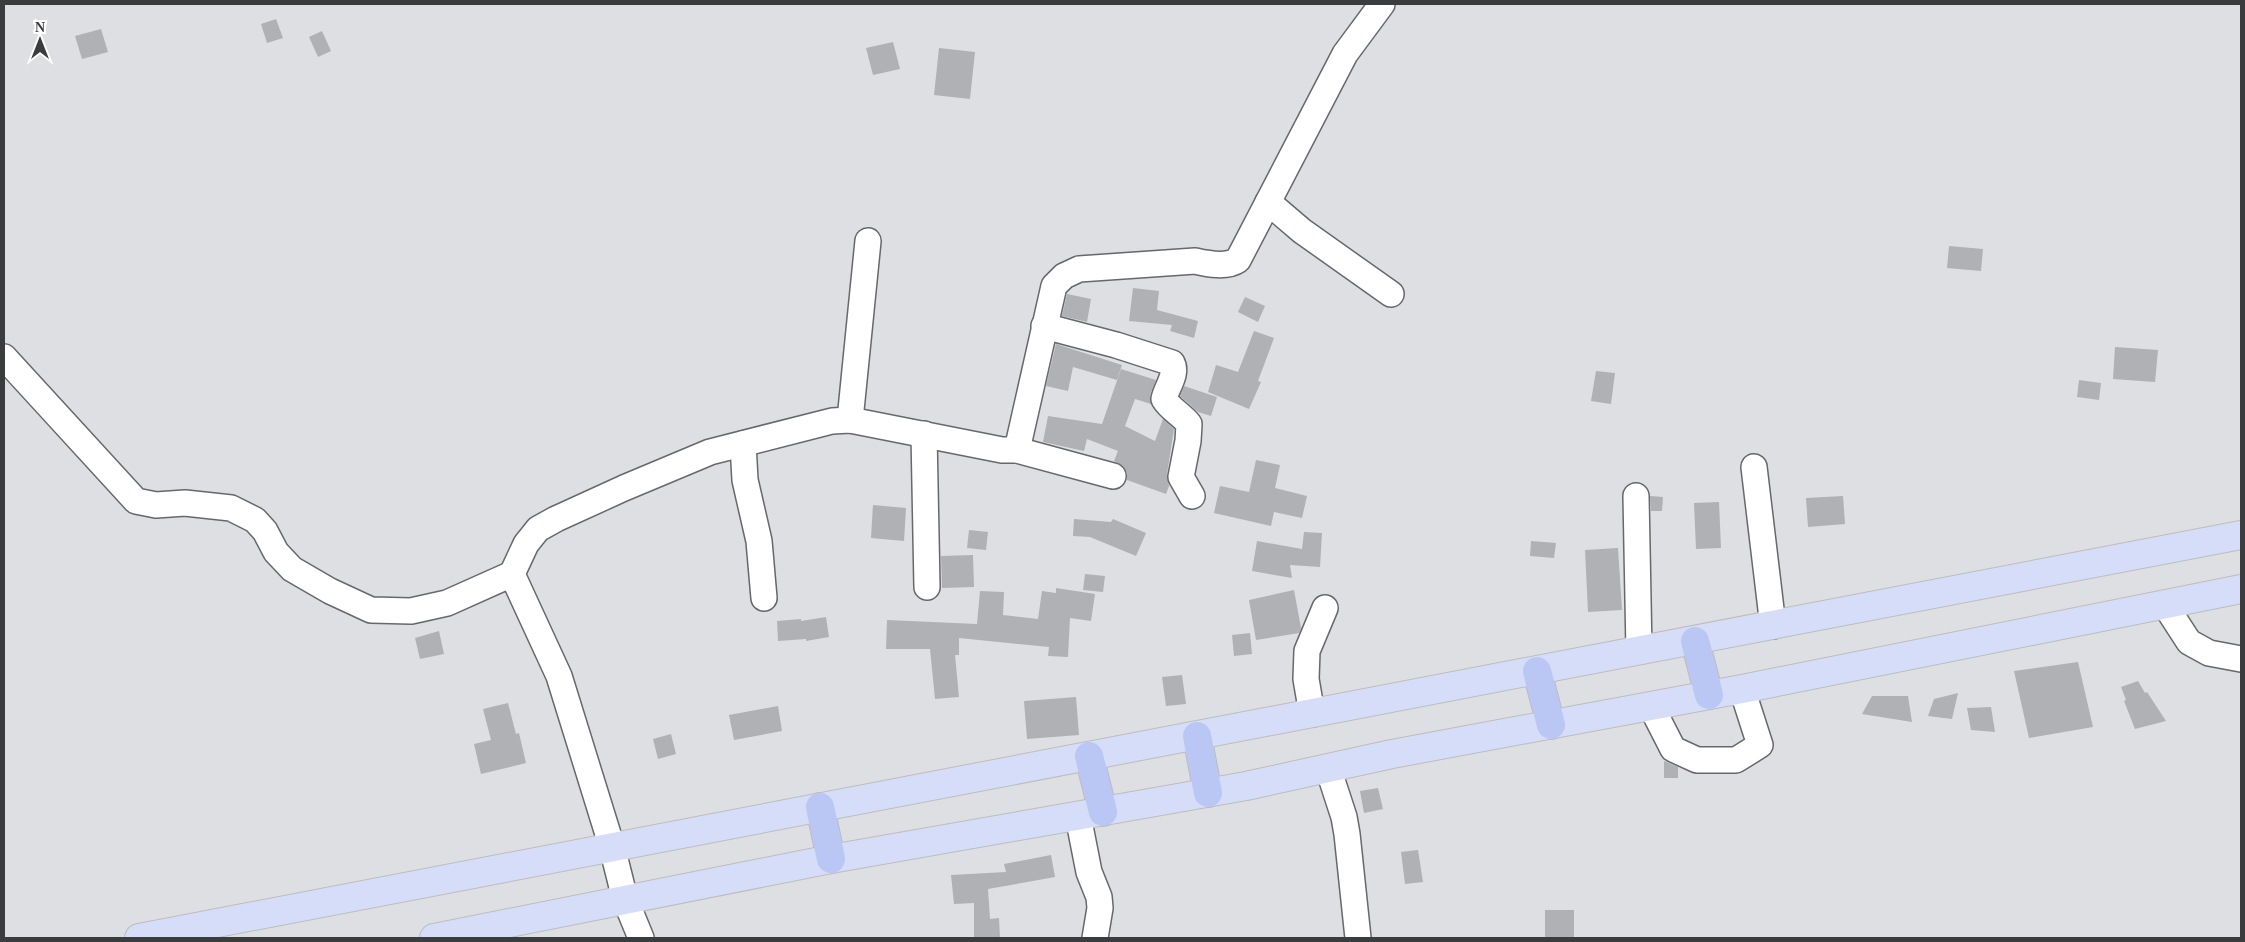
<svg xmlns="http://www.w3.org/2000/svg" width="2245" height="942" font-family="'Times New Roman',serif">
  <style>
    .building { fill: #b0b1b4 }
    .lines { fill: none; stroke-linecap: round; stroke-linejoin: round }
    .minor-casing { stroke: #67686b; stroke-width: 28 }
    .major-casing { stroke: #bcbdbd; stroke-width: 30 }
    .highway-casing { stroke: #bcbdbd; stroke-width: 30 }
    .minor { stroke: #fff; stroke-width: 25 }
    .major { stroke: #d6ddf8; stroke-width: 28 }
    .highway { stroke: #bac7f4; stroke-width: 28 }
  </style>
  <rect width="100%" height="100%" fill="#dedfe2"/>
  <!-- building -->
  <g class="building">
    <path d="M276,19L283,38L267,43L261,24Z"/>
    <path d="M101,29L108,52L82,59L75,36Z"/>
    <path d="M322,31L331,51L318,57L309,37Z"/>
    <path d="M893,42L900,69L873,75L866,48Z"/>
    <path d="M939,48L975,52L970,99L934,95Z"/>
    <path d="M1949,246L1983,249L1981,271L1947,268Z"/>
    <path d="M1133,288L1159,291L1157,310L1198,321L1194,338L1170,331L1172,325L1129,321Z"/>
    <path d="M1067,294L1091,299L1087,322L1062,316Z"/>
    <path d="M1245,297L1265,306L1258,322L1238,312Z"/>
    <path d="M1254,331L1274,338L1258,381L1261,382L1249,409L1208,392L1216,365L1238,372Z"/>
    <path d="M1056,344L1122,365L1117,380L1073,367L1068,391L1046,386Z"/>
    <path d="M2115,347L2158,350L2155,382L2113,379Z"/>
    <path d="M1121,369L1156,380L1150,395L1151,404L1135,399L1125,426L1155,441L1163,419L1174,429L1167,474L1169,486L1166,494L1127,480V473L1123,466L1114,461L1118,451L1087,439L1084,451L1043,442L1048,416L1102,424Z"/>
    <path d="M1596,371L1615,373L1611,404L1591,401Z"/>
    <path d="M2079,380L2101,383L2099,400L2077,397Z"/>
    <path d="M1184,386L1217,397L1211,416L1198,412L1180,396Z"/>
    <path d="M1256,460L1280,465L1275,488L1307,496L1302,518L1274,512L1271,526L1214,513L1220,486L1249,492Z"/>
    <path d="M1650,496L1663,497L1662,511H1651Z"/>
    <path d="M1843,496L1845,524L1808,527L1806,498Z"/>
    <path d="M1719,502L1721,548L1696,549L1694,503Z"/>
    <path d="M873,505L906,508L904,541L871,538Z"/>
    <path d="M1074,519L1111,522L1113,519L1146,533L1136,556L1090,537L1073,536Z"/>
    <path d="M969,530L988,532L986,550L967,548Z"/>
    <path d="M1304,532L1322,533L1320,567L1290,565L1292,578L1252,571L1257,541L1302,549Z"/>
    <path d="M1531,541L1556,543L1554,558L1530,556Z"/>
    <path d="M1618,548L1622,610L1588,612L1585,550Z"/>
    <path d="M973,555L974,587L942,588L941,556Z"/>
    <path d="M1085,574L1105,576L1103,592L1083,590Z"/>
    <path d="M1056,588L1095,594L1091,621L1070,618L1068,657L1048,656L1049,647L959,638V655H955L959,697L935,699L930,649H886L887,620L977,624L980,591L1004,592L1003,615L1038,619L1042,591L1056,593Z"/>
    <path d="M1294,590L1301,628L1299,633L1256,640L1249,600Z"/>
    <path d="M826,617L829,637L806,641V639L778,641L777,621L801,619V621Z"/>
    <path d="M439,631L444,654L420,659L415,638Z"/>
    <path d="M1250,633L1252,654L1234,656L1232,635Z"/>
    <path d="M2078,662L2093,727L2029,738L2014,671Z"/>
    <path d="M1182,675L1186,704L1166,706L1162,677Z"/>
    <path d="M2138,681L2145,693L2147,692L2166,721L2135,729L2124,701L2126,700L2121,687Z"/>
    <path d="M1958,693L1952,719L1928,716L1934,699Z"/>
    <path d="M1872,696H1908L1912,722L1862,714Z"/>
    <path d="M1076,697L1079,735L1027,739L1024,701Z"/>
    <path d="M508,703L516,734L519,733L526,763L481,774L474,744L491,740L483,709Z"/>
    <path d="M778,706L782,731L734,740L729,715Z"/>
    <path d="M1991,707L1995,732L1971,730L1967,708Z"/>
    <path d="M671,734L676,754L658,759L653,739Z"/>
    <path d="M1664,761L1678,767V778H1664Z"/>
    <path d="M1378,788L1383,809L1364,813L1360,791Z"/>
    <path d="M1418,850L1423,882L1405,884L1401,852Z"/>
    <path d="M1051,855L1055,877L988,889L990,919L999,918L1000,938H974V903L954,904L951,875L1006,872L1004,864Z"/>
    <rect x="1545" y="910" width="29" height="28"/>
  </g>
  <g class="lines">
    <!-- minor casing -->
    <g class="minor-casing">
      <g id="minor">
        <path d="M1268,202L1302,231L1391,294"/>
        <path d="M1044,326L1116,345L1172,363C1178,374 1166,388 1164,399C1170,409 1182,415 1189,424L1188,441L1181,477L1192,496"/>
        <path d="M4,357L136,501L156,505L185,503L231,508L255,520L265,531L276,552L292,569L330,591L371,610L411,611L447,603L512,574"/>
        <path d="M850,420L868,241"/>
        <path d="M924,434L927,587"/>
        <path d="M743,444L745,480L759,541L764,598"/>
        <path d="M1017,450L1113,476"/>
        <path d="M1754,467L1773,626"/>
        <path d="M1636,496L1639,651"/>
        <path d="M2165,605L2189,642L2209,653L2241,659"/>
        <path d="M1651,706L1673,749L1697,760H1736L1760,745L1742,689"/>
        <path d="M1312,714L1306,679L1307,651L1325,608"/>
        <path d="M1328,768L1344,817L1347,834L1358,938"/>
        <path d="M1078,816L1089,872L1099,897L1100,908L1095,938"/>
        <path d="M641,938L625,899L612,847L559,676L512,574L526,544L538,529L556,519L624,488L710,452L832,421L850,420L1002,450H1017L1054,286L1064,276L1079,269L1195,261C1208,264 1226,268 1238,260L1345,54L1382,4"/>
      </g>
    </g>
    <!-- major casing -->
    <g class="major-casing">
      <g id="major">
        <path d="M139,938C840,804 1541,671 2241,535"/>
        <path d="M434,938L831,859L1246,786L1392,754L1742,689L2241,589"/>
      </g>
    </g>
    <!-- highway casing -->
    <g class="highway-casing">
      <g id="highway">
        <path d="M1695,641L1709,695"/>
        <path d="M1537,671L1551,725"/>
        <path d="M1197,736L1208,793"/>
        <path d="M1089,756L1103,812"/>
        <path d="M820,807L831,859"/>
      </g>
    </g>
    <!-- minor -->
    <use href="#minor" class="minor"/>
    <!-- major -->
    <use href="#major" class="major"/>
    <!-- highway -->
    <use href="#highway" class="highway"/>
  </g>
  <!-- border -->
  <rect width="2245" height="942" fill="none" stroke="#3b3c3d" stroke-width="10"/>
  <!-- north arrow -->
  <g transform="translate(40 40)" stroke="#ffffff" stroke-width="4" paint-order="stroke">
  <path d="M0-4L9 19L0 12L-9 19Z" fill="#3b3c3d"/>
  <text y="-8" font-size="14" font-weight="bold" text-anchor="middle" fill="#3b3c3d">N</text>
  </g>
</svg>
